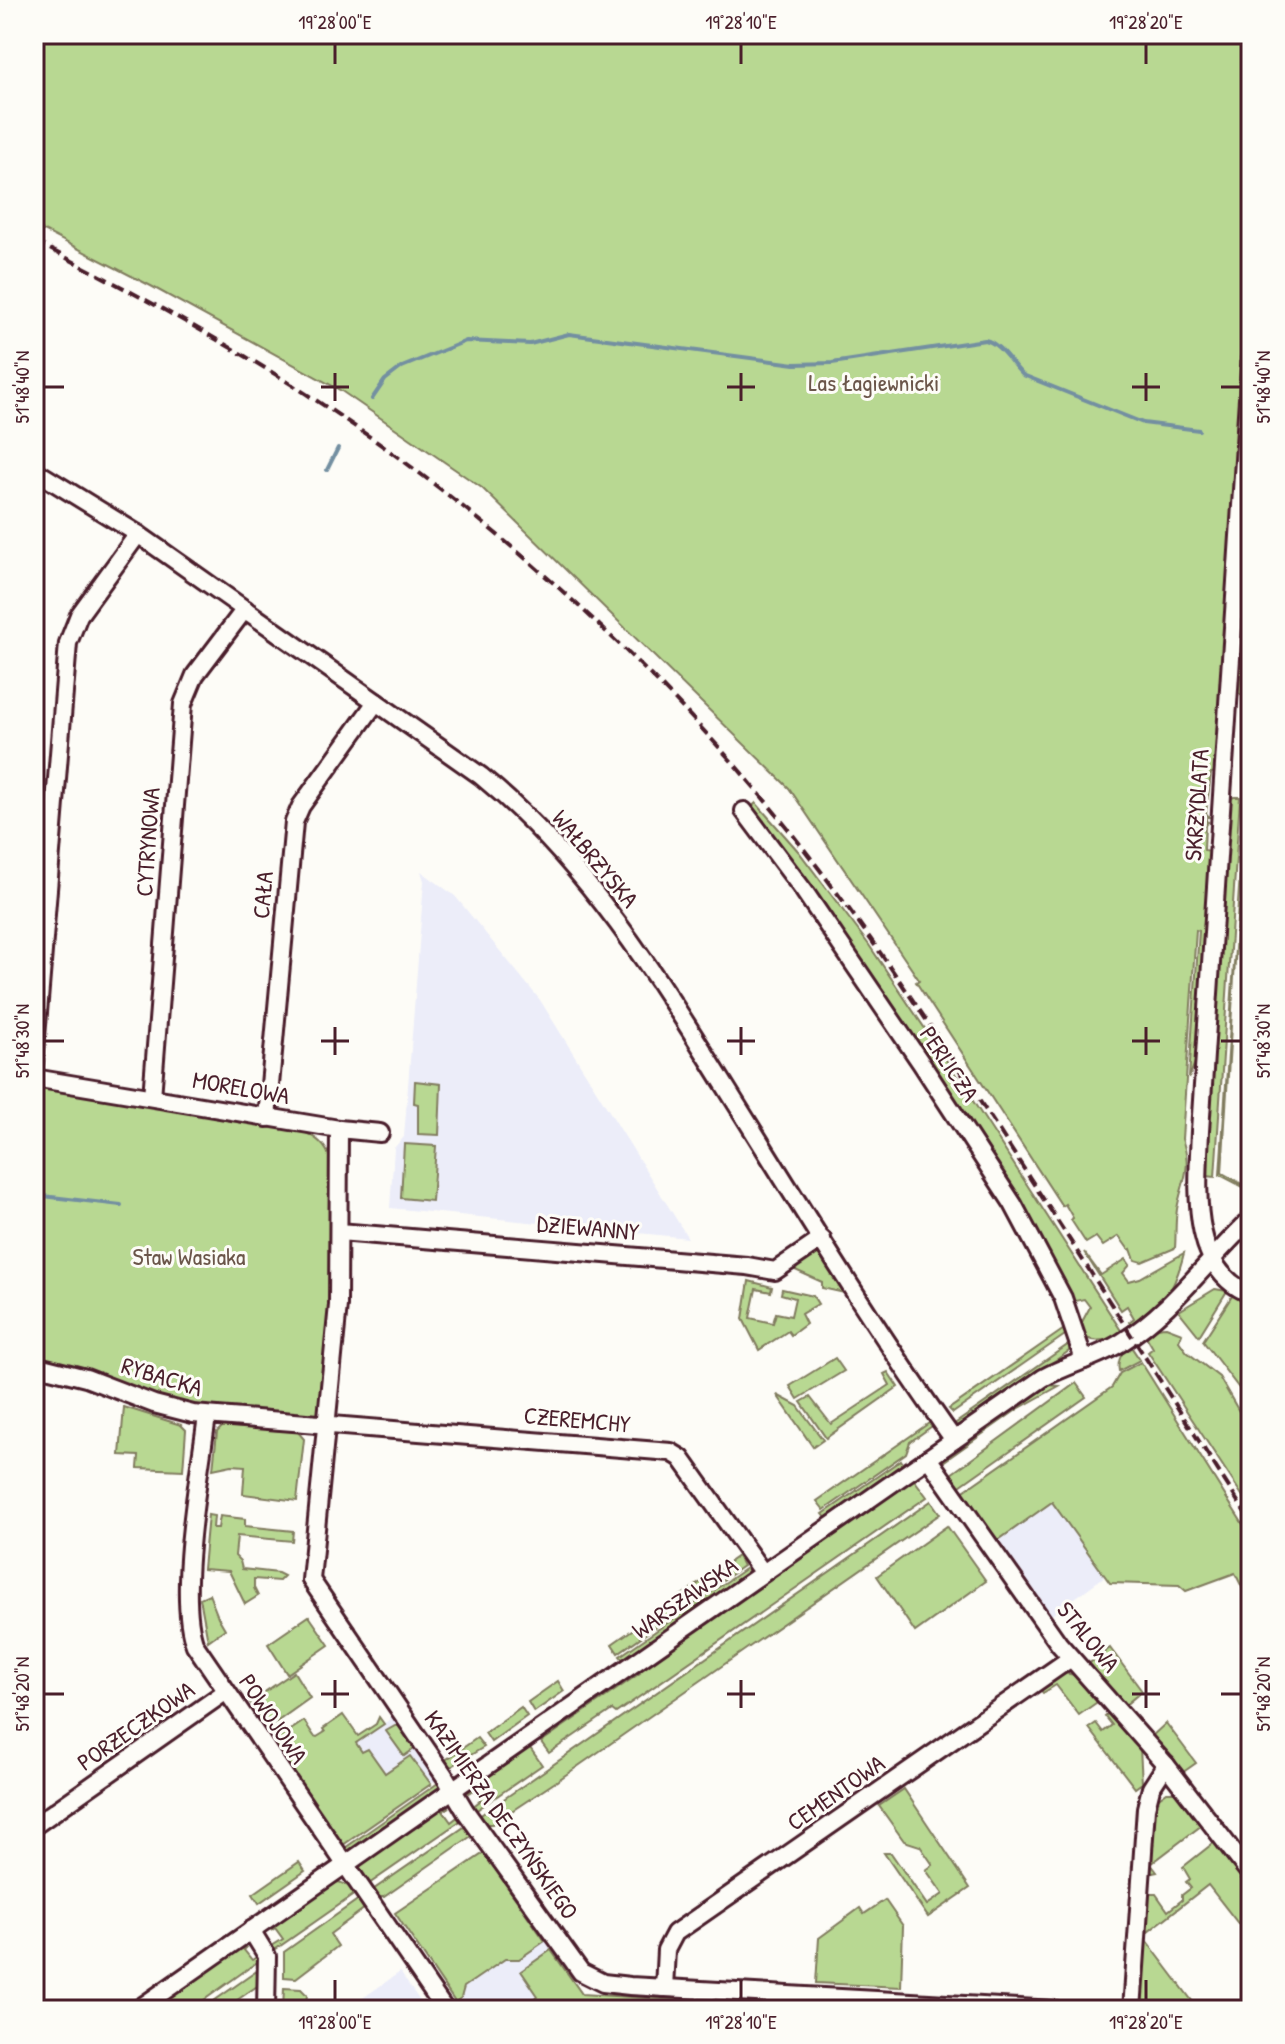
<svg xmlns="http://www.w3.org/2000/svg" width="1285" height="2044" font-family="'Patrick Hand',sans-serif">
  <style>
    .built { fill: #ecedf9 }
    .green { fill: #b8d892; stroke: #817c5e; stroke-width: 2 }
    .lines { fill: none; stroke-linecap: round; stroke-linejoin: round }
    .stream { stroke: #738fa1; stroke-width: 4 }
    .minor-casing { stroke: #4a1f2b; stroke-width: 22 }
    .minor { stroke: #fdfcf7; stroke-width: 16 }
    .rail { stroke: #4a1f2b; stroke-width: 4; stroke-dasharray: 12 6; stroke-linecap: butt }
    .ticks { fill: none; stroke: #4a1f2b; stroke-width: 3 }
    .labels { text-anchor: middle; stroke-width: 6; stroke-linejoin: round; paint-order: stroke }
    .park-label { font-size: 24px; fill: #6b564a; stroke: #fdfcf7 }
    .street-label { font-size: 24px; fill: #4a1f2b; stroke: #fdfcf7 }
    .neatline { fill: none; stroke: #4a1f2b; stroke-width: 3 }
    .ticks-label { font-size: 20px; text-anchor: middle; fill: #4a1f2b }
  </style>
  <rect width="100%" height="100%" fill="#fdfcf7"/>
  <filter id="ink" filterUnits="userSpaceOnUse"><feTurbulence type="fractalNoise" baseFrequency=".0125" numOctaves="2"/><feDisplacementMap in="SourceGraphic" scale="16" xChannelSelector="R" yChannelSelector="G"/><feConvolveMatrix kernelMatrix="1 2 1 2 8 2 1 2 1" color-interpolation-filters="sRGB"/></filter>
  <g filter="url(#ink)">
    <!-- built -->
    <g class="built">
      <path d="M421,871L455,896L540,1000L688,1238L390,1208L394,1148L404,1137L424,881Z"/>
      <path d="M1052,1501L1105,1576L1049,1617L997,1541Z"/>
      <path d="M392,1710L439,1778L398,1806L355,1743L389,1720Z"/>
      <path d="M484,1853L582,1994L624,1997L623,2010H460L395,1913Z"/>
      <path d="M400,1972L426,2010H367L360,2000Z"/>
    </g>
    <!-- green -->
    <g class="green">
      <path d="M34,34H1251V237L1216,772L1211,773L1206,813L1209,817H1206V821L1208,822L1205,825L1204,850L1211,851L1197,1057L1189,1078L1199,931L1196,930L1182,1139C1193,1169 1182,1181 1177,1209C1175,1222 1176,1236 1175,1248L1142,1262L1135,1260L1131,1249L1129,1250L1119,1236L1103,1246L1096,1237L1086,1243L1071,1220L1073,1218L1065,1204L1062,1206L916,982L919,980L789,788L482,488L340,390L151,286L34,226Z"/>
      <path d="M1241,651L1249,652L1246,696L1236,693Z"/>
      <path d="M1234,797H1240L1215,1177L1207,1176V1131L1229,800Z"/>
      <path d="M1245,798L1222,1173L1251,1189V1191L1220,1175Z"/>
      <path d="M756,803L799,852L869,945L962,1084L1122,1332L1131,1326L1129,1322L1134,1318L1127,1306L1121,1310L1084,1252L1101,1275L1126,1259L1130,1265L1123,1273L1129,1281L1140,1278L1184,1253C1180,1269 1175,1285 1165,1299C1149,1320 1100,1358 1077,1331L1090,1307L1084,1299L1070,1302L748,810Z"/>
      <path d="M415,1081L441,1084L439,1135L418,1134V1104L414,1103Z"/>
      <path d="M34,1086L306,1133C319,1139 329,1148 331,1164L334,1291L319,1414L316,1417L171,1402L34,1358Z"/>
      <path d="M404,1144L436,1146L432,1201L401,1198Z"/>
      <path d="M815,1253L823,1254L849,1294L822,1288V1282L793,1269Z"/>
      <path d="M749,1281L772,1287L771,1292L756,1289L750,1318L773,1323L776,1313L791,1316L795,1298L781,1294L782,1289L813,1296L818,1304L801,1314L806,1324L791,1335L788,1331L759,1350L743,1319Z"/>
      <path d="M1215,1289L1227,1291L1199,1336L1179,1311Z"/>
      <path d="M1234,1293L1251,1300V1341L1241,1368L1251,1380V1404L1203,1341Z"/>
      <path d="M1067,1327L1065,1335L953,1413L949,1409Z"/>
      <path d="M1166,1327L1182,1333L1179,1341L1187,1352L1219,1377L1251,1432V1509L1148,1352L1153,1348L1146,1336L1130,1345L1140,1360L1119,1371C1114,1350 1146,1327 1166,1327Z"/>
      <path d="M1069,1344V1351L961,1426L953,1425Z"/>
      <path d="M835,1358L844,1371L798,1399L790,1386Z"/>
      <path d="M1141,1362L1251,1537V1634L1245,1624L1247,1597L1235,1573L1186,1591L1179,1585L1110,1583L1052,1502L997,1541L961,1493L1112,1387L1120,1373Z"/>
      <path d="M888,1372L898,1387L826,1438L801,1402L810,1397L831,1424L890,1385L884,1374Z"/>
      <path d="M1076,1383L1086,1397L957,1488L951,1474Z"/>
      <path d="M1048,1385L1059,1386L1018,1409L943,1462L944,1457Z"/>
      <path d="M777,1395L798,1406L823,1440L813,1447Z"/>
      <path d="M124,1407L181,1425L186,1430L183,1470L138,1468L139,1456L120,1455Z"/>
      <path d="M932,1421L935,1424L910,1442L906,1453L824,1510L817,1501Z"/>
      <path d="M223,1426L298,1432L304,1439L297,1501L243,1494L245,1466L232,1465L213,1469L217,1432Z"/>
      <path d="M901,1460L904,1465L827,1519L823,1514Z"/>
      <path d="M913,1478L927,1497L616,1713L612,1710L549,1753L541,1742L640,1673L637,1668Z"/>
      <path d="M931,1501L940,1514L554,1783L492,1824H485L478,1817Z"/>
      <path d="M208,1515L214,1516L213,1528H218L220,1516L245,1519V1526L293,1531L292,1541L237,1536L235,1556L240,1561L242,1569L278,1573L284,1576L279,1581L254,1579V1588L258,1596L245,1604L229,1571L203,1569Z"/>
      <path d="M947,1526L986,1581L915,1632L877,1576Z"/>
      <path d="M738,1556L743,1566L618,1653L612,1644Z"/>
      <path d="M749,1566L747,1575L624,1661L620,1656Z"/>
      <path d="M209,1594L218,1617L225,1629L208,1641L200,1598Z"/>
      <path d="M309,1616L329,1645L287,1674L268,1644Z"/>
      <path d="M1110,1648L1142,1691L1124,1706L1087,1665Z"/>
      <path d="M294,1672L310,1698L268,1728L250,1702Z"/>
      <path d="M1063,1673L1076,1675L1097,1698L1096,1703L1079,1715L1056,1685L1043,1693L1040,1689Z"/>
      <path d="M558,1681L564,1691L534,1712L528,1702Z"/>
      <path d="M521,1707L527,1716L491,1742L485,1733Z"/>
      <path d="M1111,1711L1140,1748L1142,1783L1135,1788L1089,1728L1096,1723L1103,1732L1112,1725L1105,1716Z"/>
      <path d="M343,1715L358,1736L376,1724L379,1717L384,1724L356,1743L362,1752L368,1749L385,1773L410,1756L431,1784L340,1847L270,1744L304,1721L314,1736L317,1737L325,1732L323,1729Z"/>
      <path d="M1166,1723L1196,1763L1182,1773L1152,1736Z"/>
      <path d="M402,1725L417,1747L404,1756L386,1731L395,1726Z"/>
      <path d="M477,1738L484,1747L449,1768L444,1761Z"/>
      <path d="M528,1745L542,1765L474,1812L471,1808L481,1800L474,1790L468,1793L472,1786Z"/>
      <path d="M441,1781L439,1790L353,1850H342Z"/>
      <path d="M904,1789L970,1888L928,1917L884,1853H891L927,1905L943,1894L926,1870L933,1865L920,1846L904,1841L879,1806Z"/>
      <path d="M1167,1792H1177L1202,1825L1151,1864L1157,1872L1148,1874L1156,1800Z"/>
      <path d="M449,1807L443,1811L451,1822L460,1815L463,1819L366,1886L358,1872L362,1863L440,1808Z"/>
      <path d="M467,1825L471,1832L470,1837L384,1897H375L370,1892Z"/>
      <path d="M1216,1841L1251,1886V1940L1208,1885L1143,1936L1199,2010H1140L1146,1894H1156L1168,1911L1182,1900V1895L1191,1888L1186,1882L1190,1879L1183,1867Z"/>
      <path d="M484,1853L545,1941L519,1959H505L464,1987L461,1998L455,2002L395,1913Z"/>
      <path d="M299,1862L305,1871L259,1903L253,1894Z"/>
      <path d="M339,1882L351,1887L355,1894L273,1951L272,1946L283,1939L275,1928L271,1931L276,1923L333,1883Z"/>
      <path d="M359,1899L365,1908L330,1934L338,1946L296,1978L284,1977V1952Z"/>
      <path d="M885,1900L903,1926L901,1987L816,1983L819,1938L860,1908L864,1914Z"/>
      <path d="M246,1948L244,1950L252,1960L258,1956L260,1960L190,2010H151L237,1950Z"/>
      <path d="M551,1950L582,1994L679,2000V2010H532L528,2004L538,1996L521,1971Z"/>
      <path d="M261,1968L260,1984L223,2010H201Z"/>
      <path d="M284,1988L301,1989L307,1995L305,2010H283Z"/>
      <path d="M691,2001L787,2006L786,2010H691Z"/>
    </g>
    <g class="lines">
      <!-- stream -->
      <g class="stream">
        <path d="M372,399L385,380L402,367L466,341L530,344L569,334L795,364L832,363L985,340C1000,343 1011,364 1023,375L1143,423L1199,430"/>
        <path d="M327,470L338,448"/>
        <path d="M34,1195L121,1205"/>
      </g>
      <!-- minor casing -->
      <g class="minor-casing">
        <g id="minor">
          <path d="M1251,353L1200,1131C1198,1185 1188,1270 1251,1294"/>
          <path d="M34,470L138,534L481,776C590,865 663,986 737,1105C807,1217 877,1332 954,1440"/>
          <path d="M744,811L804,891L921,1063L1013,1204L1063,1298L1084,1360"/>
          <path d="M34,1062L68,643L79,615L138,534"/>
          <path d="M34,1078L339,1129L338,1305L311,1580L444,1775L466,1812L581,1972L603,1983L630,1986L1055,2010"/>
          <path d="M152,1097L183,704L195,675L245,609"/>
          <path d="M267,1118L294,822L301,806L376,702"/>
          <path d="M339,1129L380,1133"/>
          <path d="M339,1232L747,1266L775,1271L822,1239"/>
          <path d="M34,1365L86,1378L154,1404L193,1414L671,1452L681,1458L763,1573"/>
          <path d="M207,1416C200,1471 176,1596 195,1645L445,2010"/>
          <path d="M928,1458L1059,1644L1166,1765L1251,1875"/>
          <path d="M34,1826L225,1692"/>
          <path d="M251,1930L267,1956L266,2010"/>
          <path d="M664,1988L666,1950L675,1933L1071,1658"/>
          <path d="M137,2010L1043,1378C1068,1364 1097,1358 1122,1342C1173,1310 1207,1260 1251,1219"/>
          <path d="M1132,2010L1146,1808L1151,1788L1166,1765"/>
        </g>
      </g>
      <!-- minor -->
      <use href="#minor" class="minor"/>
      <!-- rail -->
      <path class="rail" d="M34,241C123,287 210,333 294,386C454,488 599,614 726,755C830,872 916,1003 1002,1135C1085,1263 1168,1393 1251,1522"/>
    </g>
  </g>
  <!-- ticks -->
  <path class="ticks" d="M335,44V64M741,44V64M1146,44V64M335,373V401M741,373V401M1146,373V401M44,387H64M321,387H349M727,387H755M1132,387H1160M1221,387H1241M335,1027V1055M741,1027V1055M1146,1027V1055M44,1041H64M321,1041H349M727,1041H755M1132,1041H1160M1221,1041H1241M335,1680V1708M741,1680V1708M1146,1680V1708M44,1694H64M321,1694H349M727,1694H755M1132,1694H1160M1221,1694H1241M335,1980V2000M741,1980V2000M1146,1980V2000"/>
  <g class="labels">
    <!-- park labels -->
    <g class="park-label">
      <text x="874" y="391">Las Łagiewnicki</text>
      <text x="189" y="1265">Staw Wasiaka</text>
    </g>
    <!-- street labels -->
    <g class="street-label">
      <text transform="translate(1197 805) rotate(-86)" y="8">SKRZYDLATA</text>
      <text transform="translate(148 842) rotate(-86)" y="8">CYTRYNOWA</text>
      <text transform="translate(595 859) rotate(50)" y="8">WAŁBRZYSKA</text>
      <text transform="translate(263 895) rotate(-85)" y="8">CAŁA</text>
      <text transform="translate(949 1064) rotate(56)" y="8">PERLICZA</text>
      <text transform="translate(241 1088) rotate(10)" y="8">MORELOWA</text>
      <text transform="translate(588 1228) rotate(5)" y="8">DZIEWANNY</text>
      <text transform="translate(162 1377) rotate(17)" y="8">RYBACKA</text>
      <text transform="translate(577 1420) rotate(5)" y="8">CZEREMCHY</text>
      <text transform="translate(685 1598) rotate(-35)" y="8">WARSZAWSKA</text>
      <text transform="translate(1088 1637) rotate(51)" y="8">STALOWA</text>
      <text transform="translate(273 1719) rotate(56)" y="8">POWOJOWA</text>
      <text transform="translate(136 1726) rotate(-35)" y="8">PORZECZKOWA</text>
      <text transform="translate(836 1793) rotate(-35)" y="8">CEMENTOWA</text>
      <text transform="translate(501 1815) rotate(55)" y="8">KAZIMIERZA DECZYŃSKIEGO</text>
    </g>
  </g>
  <!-- margin -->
  <rect width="1285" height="2044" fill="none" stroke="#fdfcf7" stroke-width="88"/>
  <rect x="44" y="44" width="1197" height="1956" class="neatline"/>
  <g class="ticks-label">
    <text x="335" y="29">19°28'00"E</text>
    <text x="741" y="29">19°28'10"E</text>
    <text x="1146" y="29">19°28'20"E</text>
    <text transform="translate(22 387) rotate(-90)" y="7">51°48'40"N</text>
    <text transform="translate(1263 387) rotate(-90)" y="7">51°48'40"N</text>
    <text transform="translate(22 1041) rotate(-90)" y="7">51°48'30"N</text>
    <text transform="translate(1263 1041) rotate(-90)" y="7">51°48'30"N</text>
    <text transform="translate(22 1694) rotate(-90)" y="7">51°48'20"N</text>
    <text transform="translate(1263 1694) rotate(-90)" y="7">51°48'20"N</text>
    <text x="335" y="2029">19°28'00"E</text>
    <text x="741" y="2029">19°28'10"E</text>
    <text x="1146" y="2029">19°28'20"E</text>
  </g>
</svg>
